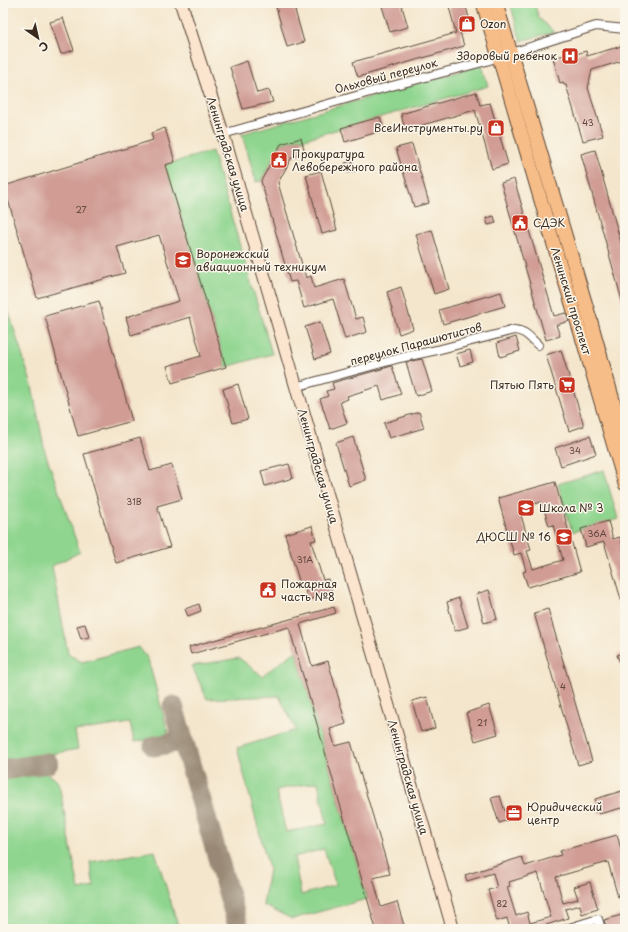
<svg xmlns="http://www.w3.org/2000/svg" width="628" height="932" font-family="'Playpen Sans',sans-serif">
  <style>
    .green { fill: #8fd58f; stroke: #658056; fill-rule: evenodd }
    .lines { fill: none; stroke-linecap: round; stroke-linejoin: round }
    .taxiway { stroke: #988875; stroke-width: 21 }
    .building { fill: #d09c94; fill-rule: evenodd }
    .street-casing { stroke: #574638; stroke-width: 10 }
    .secondary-casing { stroke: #574638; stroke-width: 14 }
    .primary-casing { stroke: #574638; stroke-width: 15 }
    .street { stroke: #fff; stroke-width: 8 }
    .secondary { stroke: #fce5cf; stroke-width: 12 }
    .primary { stroke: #f7bd88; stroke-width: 13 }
    .labels { text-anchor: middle; stroke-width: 3; stroke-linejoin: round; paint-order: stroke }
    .number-label { font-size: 9px; fill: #60463c }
    .poi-label { font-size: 11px; fill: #3b2a1e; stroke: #fbf7ec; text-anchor: start }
    .street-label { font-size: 11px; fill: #3b2a1e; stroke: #fbf7ec }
  </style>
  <rect width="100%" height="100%" fill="#fbf7ec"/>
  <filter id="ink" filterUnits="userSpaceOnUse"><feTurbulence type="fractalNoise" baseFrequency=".025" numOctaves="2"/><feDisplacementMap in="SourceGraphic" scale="8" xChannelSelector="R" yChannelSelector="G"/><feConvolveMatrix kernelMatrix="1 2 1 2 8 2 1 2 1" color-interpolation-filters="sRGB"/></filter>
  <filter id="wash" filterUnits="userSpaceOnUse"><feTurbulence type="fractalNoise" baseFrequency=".012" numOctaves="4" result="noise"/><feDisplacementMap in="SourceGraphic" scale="16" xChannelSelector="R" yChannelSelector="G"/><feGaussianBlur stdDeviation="0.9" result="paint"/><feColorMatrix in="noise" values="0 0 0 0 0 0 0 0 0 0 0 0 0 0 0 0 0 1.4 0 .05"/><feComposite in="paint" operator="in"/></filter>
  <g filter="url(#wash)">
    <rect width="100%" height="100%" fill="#f4e6cc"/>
    <!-- green -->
    <g class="green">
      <path d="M510,3H534L539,18L554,32L521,41Z"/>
      <path d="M482,65L488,86L301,140V138L281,144L261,181L256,182L242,134Z"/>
      <path d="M212,151L272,354L226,367L165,165Z"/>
      <path d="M3,294L32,386L45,452L80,552L52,566L68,654L82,662L139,647L148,659L169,736L134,742L130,723L75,731L78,749L3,763Z"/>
      <path d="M604,470L618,519L572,532L558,484Z"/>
      <path d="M296,651L367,899L292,919L263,905L269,869L237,748L296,730L279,696L207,699L192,666L239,658L262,676ZM318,782L327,824L286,832L276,790ZM324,849L336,885L301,895L294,857Z"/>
      <path d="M39,772C47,772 55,777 59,784L79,890L94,887L90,862L155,851L179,929H3V778Z"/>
    </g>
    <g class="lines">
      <!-- taxiway -->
      <g class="taxiway">
        <path d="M173,706L239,929"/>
        <path d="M154,746L183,741"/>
        <path d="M3,770L48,763"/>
      </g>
    </g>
    <g id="blocks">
      <!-- building -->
      <g class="building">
        <path d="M275,3H293L304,42L287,47Z"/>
        <path d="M381,3H401L408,27L390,32Z"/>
        <path d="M448,3H465L472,29L460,32L464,46L358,77L353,62L456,33Z"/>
        <path d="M63,18L74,50L61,54L50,22Z"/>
        <path d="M625,45V60L592,70L588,88L603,136L583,141L566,85H564L563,82L560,83L553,58L572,53L573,55L586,51L587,56Z"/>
        <path d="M247,61L257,93L269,90L273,102L243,109L230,67Z"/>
        <path d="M476,92L480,105L490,103L508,164L492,169L475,110L405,130L401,114Z"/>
        <path d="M380,117L384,130L345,142L341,128Z"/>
        <path d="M165,128L175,162L165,165L226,367L172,383L167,366L201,356L190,317L131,335L126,317L179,301L159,235L117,247L125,273L37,298L4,186L153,140L151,133Z"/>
        <path d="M301,138L305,153L292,157L278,183L306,278L311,276L314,288L344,279L356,319L363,317L367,332L345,339L333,299L304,308L296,281L290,282L261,181L281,144Z"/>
        <path d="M412,144L429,203L414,207L396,148Z"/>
        <path d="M595,150L625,257V304H623L581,154Z"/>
        <path d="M352,161L355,171L348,173L345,163Z"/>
        <path d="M321,171L337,230L322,234L306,175Z"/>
        <path d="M514,179L554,316L566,313L569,321L556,325L560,336L546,340L501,183Z"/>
        <path d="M494,216L496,223L488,225L486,218Z"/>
        <path d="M432,230L449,289L434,294L416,234Z"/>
        <path d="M401,287L413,329L399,334L387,292Z"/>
        <path d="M501,292L505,306L443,324L439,310Z"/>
        <path d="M99,301L132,421L78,436L45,316Z"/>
        <path d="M320,322L330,354L315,359L305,327Z"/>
        <path d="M516,337L520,351L500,357L497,343Z"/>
        <path d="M470,350L473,362L460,366L456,354Z"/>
        <path d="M561,350L584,426L569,431L546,355Z"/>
        <path d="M422,359L432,391L416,396L406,362Z"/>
        <path d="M392,366L401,394L383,400L379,386L347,396L348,399L340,402L347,423L330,429L320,399L328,396L326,391L334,389L332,383Z"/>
        <path d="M238,384L248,419L233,423L223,389Z"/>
        <path d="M419,412L424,428L389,438L384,423Z"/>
        <path d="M590,436L596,454L561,466L555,448Z"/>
        <path d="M353,437L366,480L349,486L336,443Z"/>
        <path d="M140,438L150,471L172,465L182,499L157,506L170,547L116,563L84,454Z"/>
        <path d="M289,464L293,478L265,486L261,471Z"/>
        <path d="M555,482L580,572L528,587L523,572L526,571L521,553L514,555L498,498ZM542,502L549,526L553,525L563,560L533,569L527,551L531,550L519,508Z"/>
        <path d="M608,521L613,539L620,537L625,554V606H623L604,542L586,547L581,529Z"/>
        <path d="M312,526L316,540L311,541L323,580L328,579L332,593L308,600L304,586L301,587L285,534Z"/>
        <path d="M489,590L497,619L484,623L476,594Z"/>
        <path d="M459,598L468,627L455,631L447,602Z"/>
        <path d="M199,604L201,611L188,616L185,609Z"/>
        <path d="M334,607L336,613L300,624L312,666L328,661L346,724L330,729L335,746L351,742L390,874L373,878L381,907L397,902L405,929H376L289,627L191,654L189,647Z"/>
        <path d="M548,609L592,761L578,765L534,613Z"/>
        <path d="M85,624L89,637L81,639L77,626Z"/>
        <path d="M624,653L625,662L620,663L617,655Z"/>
        <path d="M427,697L435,728L421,732L412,701Z"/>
        <path d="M489,705L498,734L475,741L466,713Z"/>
        <path d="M625,790V807L599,814L595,799Z"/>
        <path d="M500,796L505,811L517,807L520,816L499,823L491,798Z"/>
        <path d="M617,835L625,863V895L618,897L608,862L556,877L563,903L578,899L574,887L590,882L598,909L582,914L580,905L565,909L568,918L546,925L547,929H510L507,918L497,921L488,890L497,888L493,873L467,881L465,875L522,857L525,866L561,855L560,851ZM538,873L551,917L530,923L527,912L516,916L507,887L510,886L509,882Z"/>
        <path d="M625,914V929H607L604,920Z"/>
      </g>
    </g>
  </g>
  <g filter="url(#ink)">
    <use href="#blocks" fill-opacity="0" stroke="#574638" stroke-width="1"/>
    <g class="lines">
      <!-- street casing -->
      <g class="street-casing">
        <g id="street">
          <path d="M223,134L384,88L483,62L596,26L625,29"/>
          <path d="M295,387L400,358L437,350L514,330C526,331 529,337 538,345"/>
          <path d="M566,929L598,919L601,929"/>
        </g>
      </g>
      <!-- secondary casing -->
      <g class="secondary-casing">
        <path id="secondary" d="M181,3L223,134L453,929"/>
      </g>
      <!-- primary casing -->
      <g class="primary-casing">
        <g id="primary">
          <path d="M483,3L556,252L582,337L625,484"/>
          <path d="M496,3L591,322L625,443"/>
        </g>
      </g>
      <!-- street -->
      <use href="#street" class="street"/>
      <!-- secondary -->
      <use href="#secondary" class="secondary"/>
      <!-- primary -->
      <use href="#primary" class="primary"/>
    </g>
  </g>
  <!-- icons -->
  <defs>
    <g id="shop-square" transform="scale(0.9)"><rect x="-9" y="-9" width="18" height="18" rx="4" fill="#c8321e" stroke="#fbf7ec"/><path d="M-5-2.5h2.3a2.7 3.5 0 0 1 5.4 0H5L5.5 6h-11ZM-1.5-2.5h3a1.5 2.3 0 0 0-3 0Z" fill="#fff"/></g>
    <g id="hospital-square" transform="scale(0.9)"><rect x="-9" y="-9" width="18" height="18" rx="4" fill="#c8321e" stroke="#fbf7ec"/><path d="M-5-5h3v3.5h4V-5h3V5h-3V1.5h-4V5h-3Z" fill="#fff"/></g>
    <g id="civic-square" transform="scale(0.9)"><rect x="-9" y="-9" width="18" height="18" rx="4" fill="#c8321e" stroke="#fbf7ec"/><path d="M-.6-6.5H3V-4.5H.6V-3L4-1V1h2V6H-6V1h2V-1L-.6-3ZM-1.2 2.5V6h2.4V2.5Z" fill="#fff"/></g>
    <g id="university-square" transform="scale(0.9)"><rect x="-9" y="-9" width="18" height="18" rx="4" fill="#c8321e" stroke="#fbf7ec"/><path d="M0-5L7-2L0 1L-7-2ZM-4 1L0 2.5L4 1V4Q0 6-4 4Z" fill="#fff"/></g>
    <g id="supermarket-square" transform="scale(0.9)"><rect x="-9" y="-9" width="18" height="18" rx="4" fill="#c8321e" stroke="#fbf7ec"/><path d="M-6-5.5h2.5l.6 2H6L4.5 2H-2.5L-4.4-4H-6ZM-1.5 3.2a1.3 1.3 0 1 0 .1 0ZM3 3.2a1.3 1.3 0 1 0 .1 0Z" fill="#fff"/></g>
    <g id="school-square" transform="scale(0.9)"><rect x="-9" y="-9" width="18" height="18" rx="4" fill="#c8321e" stroke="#fbf7ec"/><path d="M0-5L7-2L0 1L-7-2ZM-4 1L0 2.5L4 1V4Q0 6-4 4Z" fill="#fff"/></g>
    <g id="office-square" transform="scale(0.9)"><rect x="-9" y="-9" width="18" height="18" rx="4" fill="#c8321e" stroke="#fbf7ec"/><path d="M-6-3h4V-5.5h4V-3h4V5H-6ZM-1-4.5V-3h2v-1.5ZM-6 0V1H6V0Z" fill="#fff"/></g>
  </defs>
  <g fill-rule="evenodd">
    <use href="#shop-square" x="467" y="24"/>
    <use href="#hospital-square" x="570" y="56"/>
    <use href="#shop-square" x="496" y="128"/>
    <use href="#civic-square" x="279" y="160"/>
    <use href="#civic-square" x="520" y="223"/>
    <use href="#university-square" x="183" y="260"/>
    <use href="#supermarket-square" x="567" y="385"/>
    <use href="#school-square" x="526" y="508"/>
    <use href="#school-square" x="564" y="537"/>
    <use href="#civic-square" x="268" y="590"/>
    <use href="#office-square" x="514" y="813"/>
  </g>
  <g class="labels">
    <!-- number labels -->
    <g class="number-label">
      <text x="588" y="126">43</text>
      <text x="81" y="213">27</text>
      <text x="575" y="454">34</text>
      <text x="134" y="505">31В</text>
      <text x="597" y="537">36А</text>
      <text x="305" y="563">31А</text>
      <text x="563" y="690">4</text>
      <text x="482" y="726">21</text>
      <text x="502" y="907">82</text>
    </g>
    <!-- poi labels -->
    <g class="poi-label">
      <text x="480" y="28">Ozon</text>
      <text x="557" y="60" text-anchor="end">Здоровый ребенок</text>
      <text x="483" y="132" text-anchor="end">ВсеИнструменты.ру</text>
      <text x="292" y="158">Прокуратура<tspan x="292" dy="13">Левобережного района</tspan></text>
      <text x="533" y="227">СДЭК</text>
      <text x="196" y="258">Воронежский<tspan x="196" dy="13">авиационный техникум</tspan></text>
      <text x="554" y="389" text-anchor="end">Пятью Пять</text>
      <text x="539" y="512">Школа № 3</text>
      <text x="551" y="541" text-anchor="end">ДЮСШ № 16</text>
      <text x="281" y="588">Пожарная<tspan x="281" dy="13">часть №8</tspan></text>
      <text x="527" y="811">Юридический<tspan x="527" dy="13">центр</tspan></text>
    </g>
    <!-- street labels -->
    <g class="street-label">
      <text transform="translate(386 76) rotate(-15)" y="4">Ольховый переулок</text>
      <text transform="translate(228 154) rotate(73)" y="4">Ленинградская улица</text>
      <text transform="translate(571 301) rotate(73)" y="4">Ленинский проспект</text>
      <text transform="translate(416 344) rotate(-15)" y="4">переулок Парашютистов</text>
      <text transform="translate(318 466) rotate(74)" y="4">Ленинградская улица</text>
      <text transform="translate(408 777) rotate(74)" y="4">Ленинградская улица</text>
    </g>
  </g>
  <!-- margin -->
  <rect width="628" height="932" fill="none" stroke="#fbf7ec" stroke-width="16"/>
  <!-- north arrow -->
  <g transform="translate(38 38) rotate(146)" stroke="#fbf7ec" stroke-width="3" paint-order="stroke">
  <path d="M0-3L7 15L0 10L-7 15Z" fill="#3b2a1e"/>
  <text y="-6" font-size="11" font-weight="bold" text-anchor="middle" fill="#3b2a1e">С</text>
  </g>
</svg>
